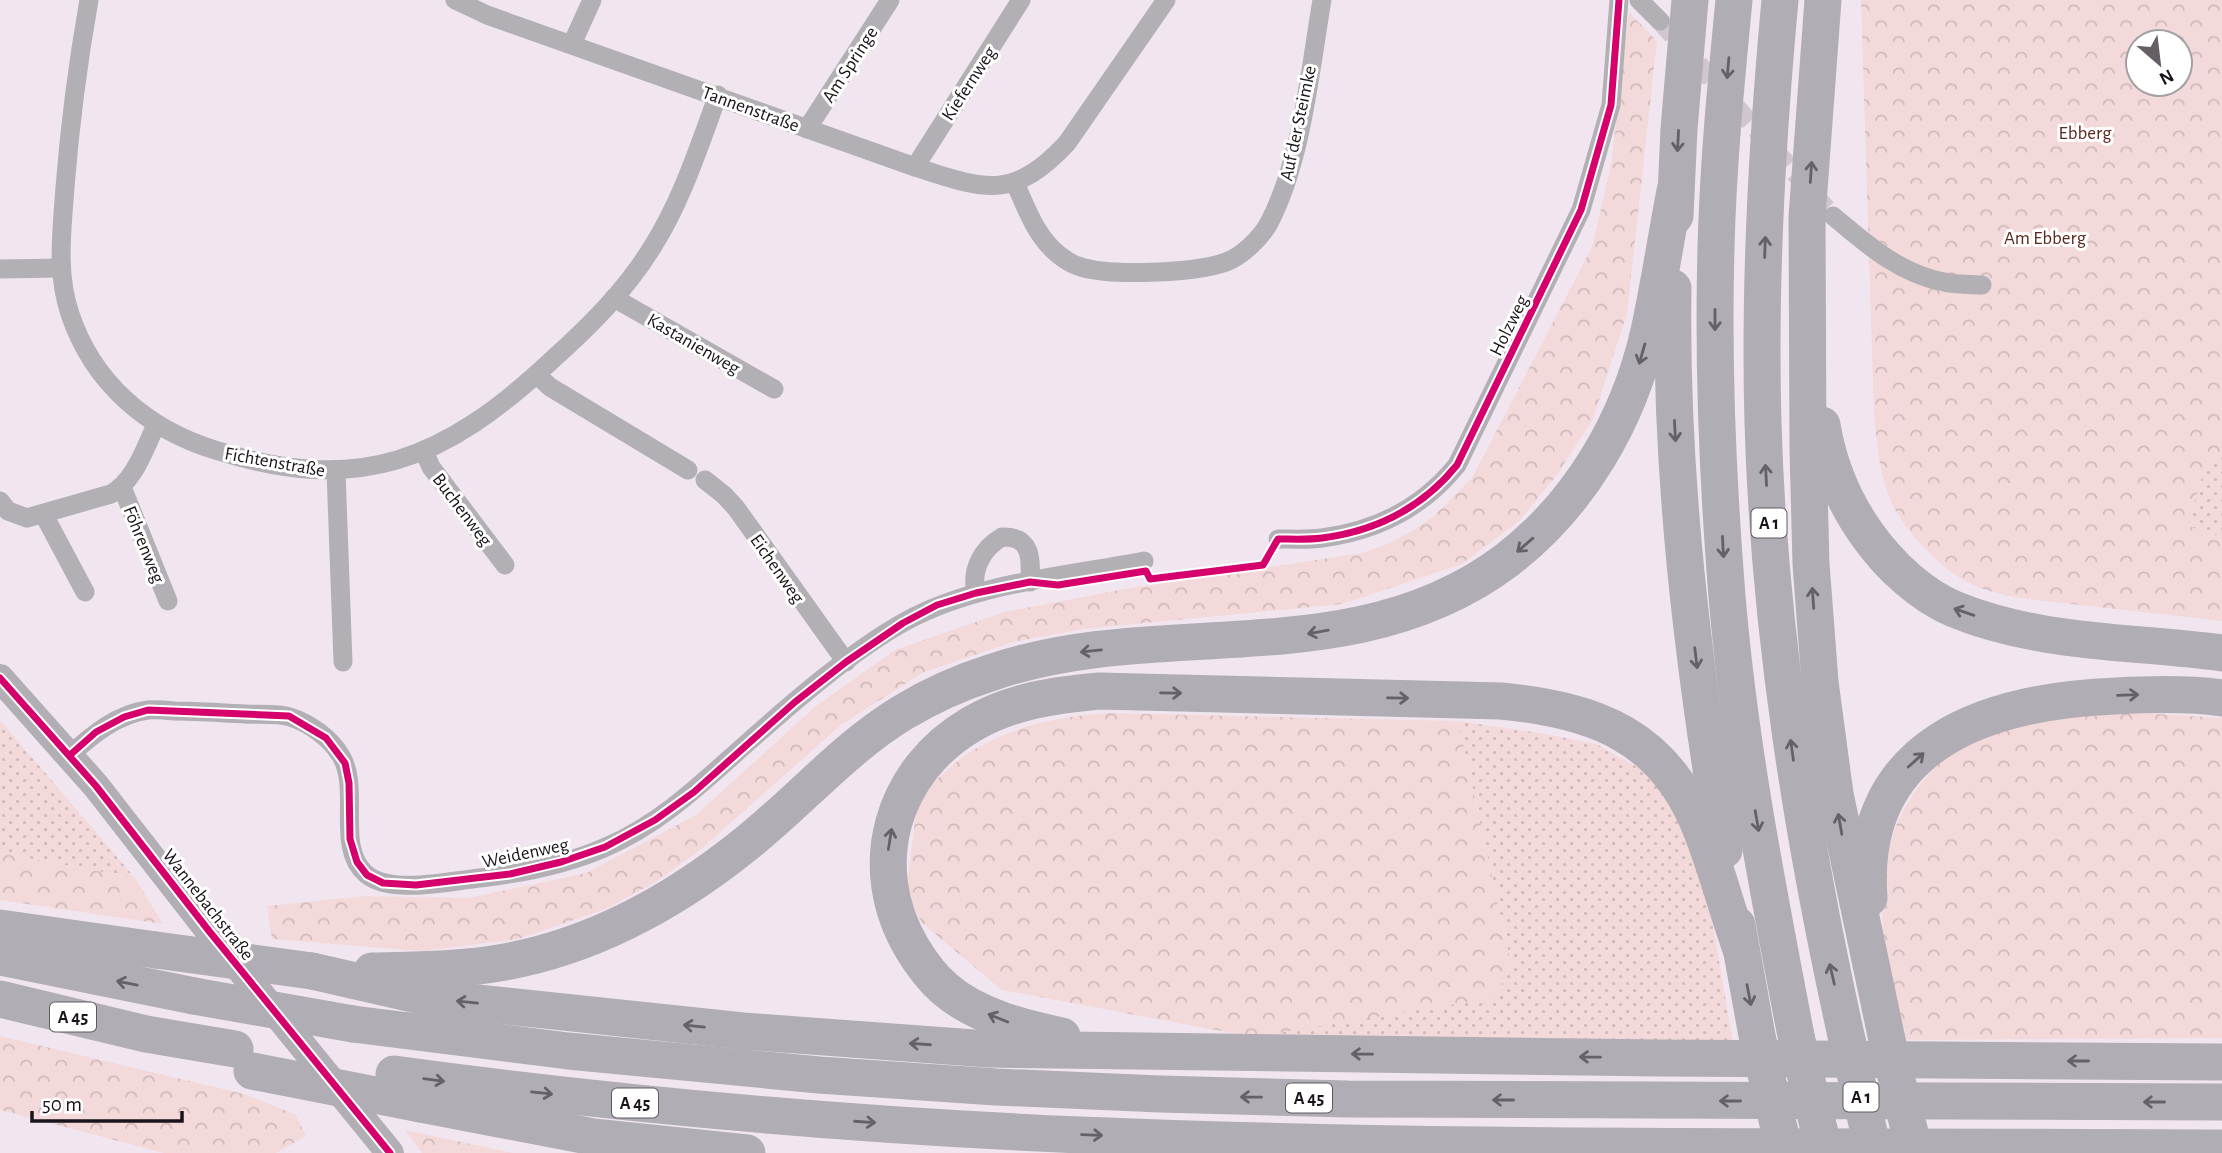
<svg xmlns="http://www.w3.org/2000/svg" width="2222" height="1153" font-family="'Alegreya Sans',sans-serif">
  <style>
    .grass { fill: url(#grass-dots) }
    .forest { fill: url(#forest-crowns); fill-rule: evenodd }
    .lines { fill: none; stroke-linecap: round; stroke-linejoin: round }
    .street-tunnel { stroke: #d1c6d0; stroke-width: 19; stroke-dasharray: 19 10; stroke-linecap: butt }
    .street { stroke: #b2b0b4; stroke-width: 19 }
    .secondary { stroke: #b2afb4; stroke-width: 28 }
    .highway { stroke: #b1adb4; stroke-width: 37 }
    .highway-bridge { stroke: #b1adb4; stroke-width: 37 }
    .cycleway-casing { stroke: #fff; stroke-width: 11 }
    .cycleway { stroke: #d6006c; stroke-width: 7 }
    .oneway { stroke: #666067 }
    .labels { text-anchor: middle; stroke-width: 6; stroke-linejoin: round; paint-order: stroke }
    .shield { fill: #fff; stroke: #5f5a5f; stroke-width: 2 }
    .shield-label { font-size: 18px; font-weight: bold; fill: #1a141a }
    .street-label { font-size: 19px; fill: #1a141a; stroke: #fff }
    .park-label { font-size: 19px; fill: #5c251d; stroke: #fff }
  </style>
  <defs>
    <pattern id="grass-dots" width="8" height="8" patternUnits="userSpaceOnUse" patternTransform="scale(1.75)"><rect width="8" height="8" fill="#f3d9da"/><path d="M2 2h.1M6 6h.1" fill="none" stroke="#d0b9ba" stroke-width="1.8" stroke-linecap="round"/></pattern>
    <pattern id="forest-crowns" width="20" height="18" patternUnits="userSpaceOnUse" patternTransform="scale(1.75)"><rect width="20" height="18" fill="#f3d9da"/><path d="M2 6a3 3 0 1 1 6 0M12 15a3 3 0 1 1 6 0" fill="none" stroke="#d0b9ba"/></pattern>
  </defs>
  <rect width="100%" height="100%" fill="#f1e6f0"/>
  <!-- grass -->
  <g class="grass">
    <path d="M2222,456V537L2187,526L2205,466Z"/>
    <path d="M0,720L135,878L0,853Z"/>
    <path d="M1458,721L1540,733L1596,744L1637,767L1667,796L1706,884L1733,1043L1253,1037L1512,968Z"/>
  </g>
  <!-- forest -->
  <g class="forest">
    <path d="M1861,0H2222V456L2205,466L2188,526L2222,537V621C2174,616 2127,610 2079,605C2042,600 1998,599 1965,581C1939,567 1900,526 1890,499C1879,473 1877,443 1874,416ZM2138,42H2180V84H2138Z"/>
    <path d="M1629,12L1657,41L1627,313L1593,419L1556,476L1519,521L1462,564L1342,604L1083,629L1013,642L922,673L841,725L700,850L657,881L606,909L518,939L420,951L272,939L267,906L365,896L469,898L586,873L696,815L816,706L895,650L1004,612L1125,589L1362,553L1387,544L1414,530L1435,515L1472,478L1592,247L1611,165Z"/>
    <path d="M1107,713L1458,721L1512,968L1493,998L1253,1037L1002,990L922,923L906,893L918,797C934,783 950,765 967,754C1010,726 1057,717 1107,713Z"/>
    <path d="M2144,713L2222,718V1038L1907,1040C1881,957 1862,861 1919,786C1932,770 1948,752 1967,744C2025,719 2082,715 2144,713Z"/>
    <path d="M0,853L135,878L163,924L0,900Z"/>
    <path d="M0,1036L244,1094L295,1114L306,1136L276,1153H164L0,1110Z"/>
    <path d="M405,1130L513,1153H422Z"/>
  </g>
  <g class="lines">
    <!-- street-tunnel -->
    <path class="street-tunnel" d="M1660,21L1833,216"/>
    <!-- street -->
    <g class="street">
      <path d="M89,0C78,62 70,124 65,187C62,230 56,273 70,314C93,383 147,429 215,450C360,496 445,460 552,360C590,326 626,290 653,246C682,200 699,146 718,95"/>
      <path d="M455,0L487,15L915,167C984,189 1012,202 1067,143L1166,0"/>
      <path d="M1639,0L1660,21"/>
      <path d="M572,44L592,0"/>
      <path d="M807,129L890,0"/>
      <path d="M915,167L1021,0"/>
      <path d="M1015,183C1027,209 1036,237 1059,255C1064,259 1072,264 1078,266C1108,277 1196,273 1226,262C1242,256 1261,238 1269,223C1302,160 1310,70 1322,0"/>
      <path d="M1833,216C1866,244 1900,274 1944,282C1956,285 1970,284 1982,285"/>
      <path d="M0,269L60,268"/>
      <path d="M614,298L774,389"/>
      <path d="M537,375L550,387L688,470"/>
      <path d="M424,451L431,467L505,565"/>
      <path d="M336,471L343,662"/>
      <path d="M705,480L724,495L736,508L846,662"/>
      <path d="M122,487L168,601"/>
      <path d="M0,501L8,511L27,518L111,494C135,480 144,450 156,425"/>
      <path d="M44,515L85,592"/>
      <path d="M1278,539C1292,539 1308,540 1322,538C1376,531 1423,507 1457,465L1581,210L1611,105L1619,0"/>
      <path d="M976,593C971,571 981,549 1002,537C1032,536 1031,559 1030,582"/>
      <path d="M70,755C92,735 117,714 148,710C156,709 165,710 174,711C198,711 221,713 245,714C259,715 277,713 290,717C310,723 331,739 341,756C361,789 335,848 366,874C390,895 450,881 480,878C523,873 566,865 606,847C660,824 702,783 746,744C792,703 853,650 906,621C975,583 1067,576 1144,561"/>
    </g>
    <!-- secondary -->
    <path class="secondary" d="M0,678L96,786L209,931L390,1153"/>
    <!-- highway -->
    <g class="highway">
      <path d="M1734,0C1726,83 1718,165 1716,248C1713,355 1717,463 1725,570C1736,729 1767,885 1797,1041"/>
      <path d="M1780,0C1767,140 1759,282 1763,423C1769,631 1802,837 1847,1040"/>
      <path d="M1823,0L1807,217L1808,449L1811,564L1820,682L1835,794L1887,1040"/>
      <path d="M1675,216L1679,129L1690,0"/>
      <path d="M1673,288C1670,476 1693,665 1724,850"/>
      <path d="M1822,425C1829,467 1844,503 1869,537C1890,566 1921,595 1954,609C2038,644 2133,641 2222,653"/>
      <path d="M1869,898C1857,743 1988,701 2116,696C2151,694 2188,693 2222,698"/>
      <path d="M1737,925L1758,1041"/>
      <path d="M0,928L156,950"/>
      <path d="M0,957L194,996"/>
      <path d="M312,971L430,998L743,1031L988,1049L1658,1058L2222,1062"/>
      <path d="M372,971C416,970 461,970 505,962C592,946 673,902 742,847C797,804 843,749 902,713C930,696 961,682 993,672C1160,615 1354,676 1507,560C1580,504 1629,420 1649,331C1659,285 1666,238 1675,191"/>
      <path d="M0,999L146,1034L235,1049"/>
      <path d="M353,1024L568,1051L819,1075L996,1087L1160,1094L1347,1099L2222,1102"/>
      <path d="M1062,1036C1023,1028 976,1016 945,989C932,978 921,963 912,948C864,867 891,771 972,724C1011,701 1055,695 1099,691L1501,701C1595,710 1666,736 1702,832C1717,870 1727,910 1741,949"/>
      <path d="M394,1074C622,1105 851,1125 1081,1135C1461,1151 1842,1145 2222,1148"/>
      <path d="M421,1104L593,1137L747,1153"/>
    </g>
    <!-- highway-bridge -->
    <g class="highway-bridge">
      <path d="M156,950L312,971"/>
      <path d="M194,996L353,1024"/>
      <path d="M1847,1040L1874,1153"/>
      <path d="M1887,1040L1915,1153"/>
      <path d="M1758,1041L1785,1153"/>
      <path d="M1797,1041L1825,1153"/>
      <path d="M252,1071L421,1104"/>
    </g>
    <!-- cycleway casing -->
    <g class="cycleway-casing">
      <g id="cycleway">
        <path d="M0,678L96,786L209,931L390,1153"/>
        <path d="M70,755L96,732L124,717L148,710L289,716L326,738L345,763L349,783L350,839L357,862L367,875L383,883L416,885L510,874L561,862L605,847L655,820L694,792L795,702L846,662L903,623L937,605L976,593L1030,582L1058,585L1146,571L1150,579L1263,565L1278,539C1292,539 1308,540 1322,538C1376,531 1423,507 1457,465L1581,210L1611,105L1619,0"/>
      </g>
    </g>
    <!-- cycleway -->
    <use href="#cycleway" class="cycleway"/>
  </g>
  <!-- one-way arrows -->
  <defs><path id="oneway-shaft" d="M-6 0H5M1.5-3L5.5 0L1.5 3" fill="none" stroke-width="1.6" stroke-linecap="round" stroke-linejoin="round" transform="scale(1.75)"/></defs>
  <g class="oneway">
    <use href="#oneway-shaft" transform="translate(1728 68) rotate(95)"/>
    <use href="#oneway-shaft" transform="translate(1678 141) rotate(93)"/>
    <use href="#oneway-shaft" transform="translate(1811 172) rotate(-86)"/>
    <use href="#oneway-shaft" transform="translate(1765 247) rotate(-88)"/>
    <use href="#oneway-shaft" transform="translate(1715 320) rotate(90)"/>
    <use href="#oneway-shaft" transform="translate(1642 354) rotate(106)"/>
    <use href="#oneway-shaft" transform="translate(1675 431) rotate(87)"/>
    <use href="#oneway-shaft" transform="translate(1766 475) rotate(-93)"/>
    <use href="#oneway-shaft" transform="translate(1525 545) rotate(139)"/>
    <use href="#oneway-shaft" transform="translate(1723 547) rotate(87)"/>
    <use href="#oneway-shaft" transform="translate(1813 598) rotate(-94)"/>
    <use href="#oneway-shaft" transform="translate(1964 612) rotate(-161)"/>
    <use href="#oneway-shaft" transform="translate(1318 632) rotate(170)"/>
    <use href="#oneway-shaft" transform="translate(1091 651) rotate(174)"/>
    <use href="#oneway-shaft" transform="translate(1696 658) rotate(83)"/>
    <use href="#oneway-shaft" transform="translate(1171 693) rotate(1)"/>
    <use href="#oneway-shaft" transform="translate(2128 695) rotate(-2)"/>
    <use href="#oneway-shaft" transform="translate(1398 698) rotate(1)"/>
    <use href="#oneway-shaft" transform="translate(1792 750) rotate(-98)"/>
    <use href="#oneway-shaft" transform="translate(1916 760) rotate(-42)"/>
    <use href="#oneway-shaft" transform="translate(1757 821) rotate(80)"/>
    <use href="#oneway-shaft" transform="translate(1840 824) rotate(-100)"/>
    <use href="#oneway-shaft" transform="translate(890 839) rotate(-81)"/>
    <use href="#oneway-shaft" transform="translate(1832 974) rotate(-103)"/>
    <use href="#oneway-shaft" transform="translate(127 983) rotate(-169)"/>
    <use href="#oneway-shaft" transform="translate(1749 995) rotate(79)"/>
    <use href="#oneway-shaft" transform="translate(467 1002) rotate(-174)"/>
    <use href="#oneway-shaft" transform="translate(998 1018) rotate(-158)"/>
    <use href="#oneway-shaft" transform="translate(694 1026) rotate(-174)"/>
    <use href="#oneway-shaft" transform="translate(920 1044) rotate(-176)"/>
    <use href="#oneway-shaft" transform="translate(1362 1054) rotate(-179)"/>
    <use href="#oneway-shaft" transform="translate(1590 1057) rotate(-179)"/>
    <use href="#oneway-shaft" transform="translate(2078 1061) rotate(-180)"/>
    <use href="#oneway-shaft" transform="translate(434 1080) rotate(8)"/>
    <use href="#oneway-shaft" transform="translate(542 1093) rotate(6)"/>
    <use href="#oneway-shaft" transform="translate(1251 1097) rotate(-179)"/>
    <use href="#oneway-shaft" transform="translate(1503 1100) rotate(-180)"/>
    <use href="#oneway-shaft" transform="translate(1730 1101) rotate(-180)"/>
    <use href="#oneway-shaft" transform="translate(2154 1102) rotate(-180)"/>
    <use href="#oneway-shaft" transform="translate(865 1122) rotate(4)"/>
    <use href="#oneway-shaft" transform="translate(1092 1135) rotate(2)"/>
  </g>
  <g class="labels">
    <!-- shield labels -->
    <g class="shield">
      <rect x="1751.5" y="508.5" width="35" height="29" rx="5"/>
      <rect x="50" y="1002.5" width="46" height="29" rx="5"/>
      <rect x="1843.5" y="1082.5" width="35" height="29" rx="5"/>
      <rect x="1286" y="1083.5" width="46" height="29" rx="5"/>
      <rect x="612" y="1088.5" width="46" height="29" rx="5"/>
    </g>
    <g class="shield-label">
      <text x="1769" y="529">A 1</text>
      <text x="73" y="1023">A 45</text>
      <text x="1861" y="1103">A 1</text>
      <text x="1309" y="1104">A 45</text>
      <text x="635" y="1109">A 45</text>
    </g>
    <!-- street labels -->
    <g class="street-label">
      <text transform="translate(849 64) rotate(-57)" y="7">Am Springe</text>
      <text transform="translate(968 83) rotate(-57)" y="7">Kiefernweg</text>
      <text transform="translate(751 108) rotate(20)" y="7">Tannenstraße</text>
      <text transform="translate(1297 123) rotate(-78)" y="7">Auf der Steimke</text>
      <text transform="translate(1508 325) rotate(-64)" y="7">Holzweg</text>
      <text transform="translate(694 343) rotate(30)" y="7">Kastanienweg</text>
      <text transform="translate(275 461) rotate(10)" y="7">Fichtenstraße</text>
      <text transform="translate(463 509) rotate(53)" y="7">Buchenweg</text>
      <text transform="translate(145 544) rotate(68)" y="7">Föhrenweg</text>
      <text transform="translate(778 568) rotate(55)" y="7">Eichenweg</text>
      <text transform="translate(525 852) rotate(-12)" y="7">Weidenweg</text>
      <text transform="translate(209 904) rotate(52)" y="7">Wannebachstraße</text>
    </g>
    <!-- park labels -->
    <g class="park-label">
      <text x="2085" y="139">Ebberg</text>
      <text x="2045" y="244">Am Ebberg</text>
    </g>
  </g>
  <!-- north arrow -->
  <g transform="translate(2159 63) rotate(152)"><circle r="33" fill="#ffffff" stroke="#a3a1a3" stroke-width="2"/>
  <path d="M0-5L12 26L0 18L-12 26Z" fill="#655e65"/>
  <text y="-10" font-size="19" font-weight="bold" text-anchor="middle" fill="#1a141a">N</text>
  </g>
  <!-- scale -->
  <path d="M32 1111v10h150v-10" fill="none" stroke="#1a141a" stroke-width="3.5"/>
  <text x="42" y="1111" font-size="21" fill="#1a141a" stroke="#ffffff" stroke-width="5" paint-order="stroke">50 m</text>
</svg>
